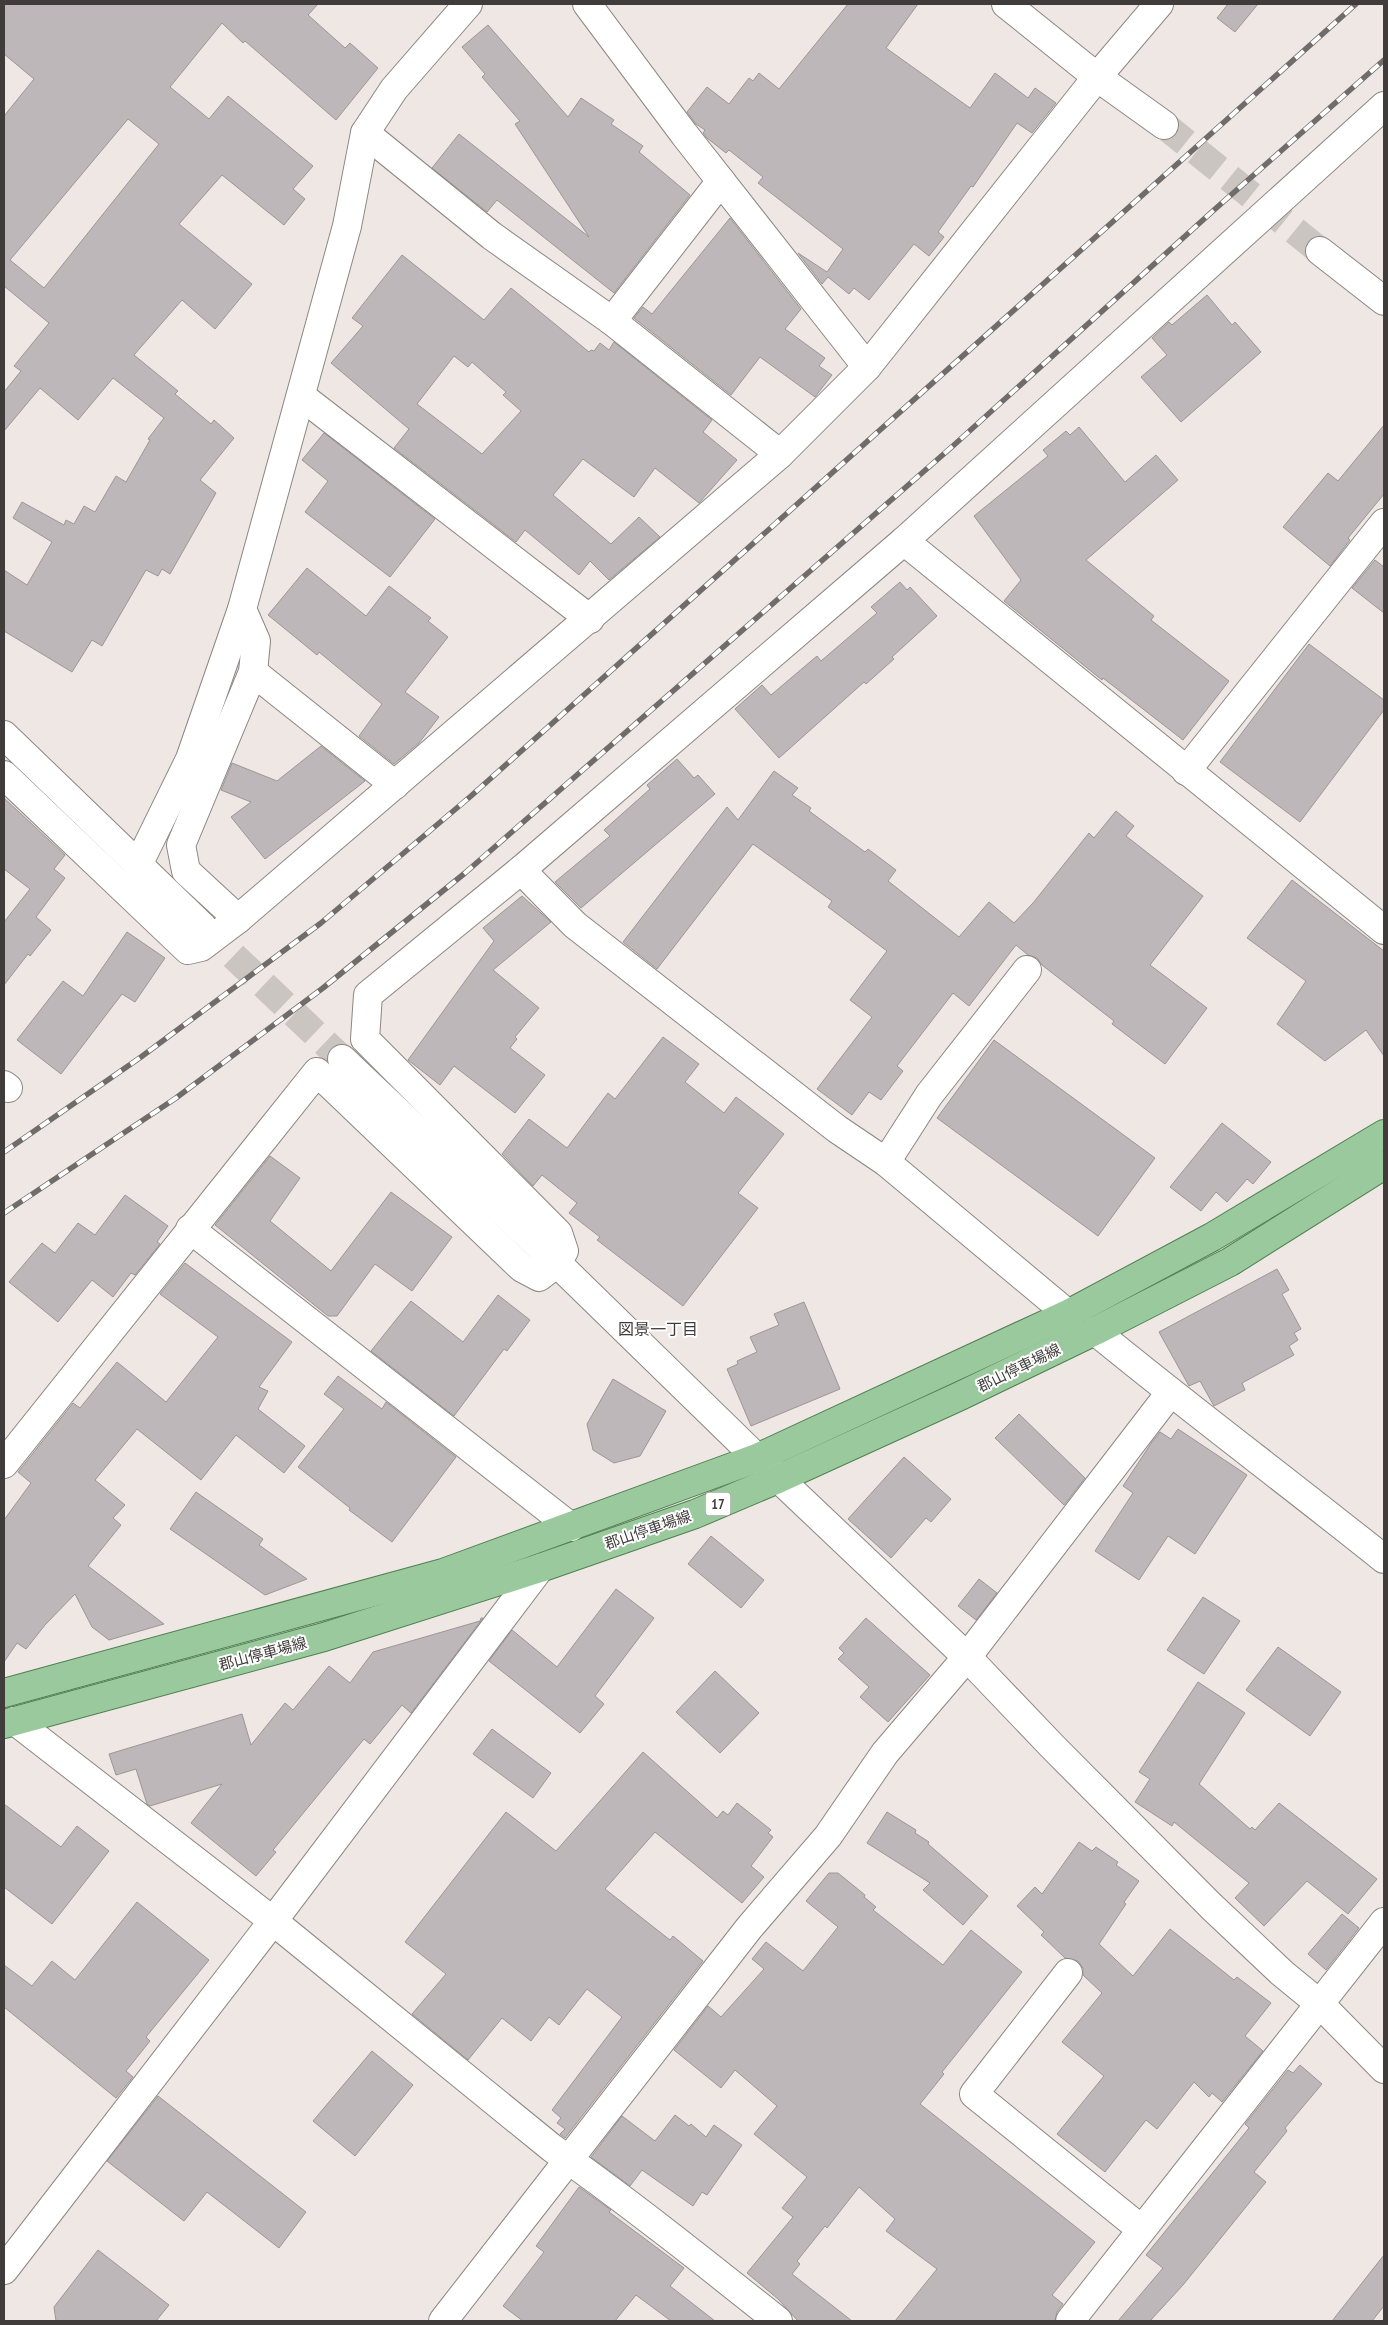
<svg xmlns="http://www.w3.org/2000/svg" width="1388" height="2325" font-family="'PT Sans Narrow','Noto Sans JP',sans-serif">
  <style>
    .building { fill: #beb7b9; stroke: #9d9699; fill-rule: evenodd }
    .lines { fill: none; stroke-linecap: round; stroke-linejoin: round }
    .minor-tunnel { stroke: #cbc5c1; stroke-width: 28; stroke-dasharray: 28 14; stroke-linecap: butt }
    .minor-casing { stroke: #8d8683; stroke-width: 30 }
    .primary-casing { stroke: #4f8050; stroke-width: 30 }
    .minor { stroke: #fff; stroke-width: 28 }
    .primary { stroke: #9ac99d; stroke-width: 28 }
    .rail-casing { stroke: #706c6a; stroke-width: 5.5 }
    .rail { stroke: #fff; stroke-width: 4; stroke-dasharray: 11; stroke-linecap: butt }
    .labels { text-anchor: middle; stroke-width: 4; stroke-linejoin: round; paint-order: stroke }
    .shield { fill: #fff; stroke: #797676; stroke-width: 1 }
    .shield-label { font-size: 14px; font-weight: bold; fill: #3f3c3b }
    .street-label { font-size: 15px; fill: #3f3c3b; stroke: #fff }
    .neighbourhood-label { font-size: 16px; fill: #3f3c3b; stroke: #fff }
  </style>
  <rect width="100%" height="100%" fill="#eee7e3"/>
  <!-- building -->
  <g class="building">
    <path d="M4,4H318L308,15L345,48L350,43L378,68L336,120L245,41L243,43L222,23L170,87L209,119L228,96L313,166L293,189L305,199L284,225L222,175L179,224L252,284L215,329L182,300L134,355L178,391L175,394L211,424L214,420L234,438L200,480L216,493L170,574L162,569L158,576L146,570L102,646L92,640L72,672L4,631V570L27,585L52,542L13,518L22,502L64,525L66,520L74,524L84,506L95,512L116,476L126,482L150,440L148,439L164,418L113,378L78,420L40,388L4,431V392L21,371L14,366L49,323L4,286V116L34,79L4,54ZM128,119L159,144L44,288L10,260Z"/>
    <path d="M848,4H918L886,48L970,108L995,73L1028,98L1035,88L1056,103L1032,133L1017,123L973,187L971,186L938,232L944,237L929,256L914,244L869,300L854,288L849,294L828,277L822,284L798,253L827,272L843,249L758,183L763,177L729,150L726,153L707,138L703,133L705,130L696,124L687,112L707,87L729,104L749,78L753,81L759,73L779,89Z"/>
    <path d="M1228,4H1258L1235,32L1217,18Z"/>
    <path d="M488,25L568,117L581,98L614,120L611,124L643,146L639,152L690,195L614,293L497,200L487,212L432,168L459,134L589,237L515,124L520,121L482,77L485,74L462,47Z"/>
    <path d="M730,218L801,309L785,329L825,358L819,366L832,375L815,397L760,357L731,395L634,318L643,307L652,314Z"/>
    <path d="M402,255L484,320L511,288L589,352L591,350L594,351L600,343L609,350L614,342L712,420L703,432L737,460L699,503L655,468L634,497L583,459L553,495L611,544L639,517L660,537L609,580L590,561L579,575L525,530L516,542L394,448L409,429L331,363L363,326L352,318ZM454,356L468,367L472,362L506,392L503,395L521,411L482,454L417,404Z"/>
    <path d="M1207,295L1232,325L1235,322L1261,352L1181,422L1141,377L1167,355L1152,338L1169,322L1172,325Z"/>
    <path d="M1384,425V494L1348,538L1350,540L1330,566L1283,527L1328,473L1338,481Z"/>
    <path d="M1079,427L1125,482L1156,455L1178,480L1086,560L1154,616L1151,620L1229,681L1183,740L1103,678L1102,680L1004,601L1021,580L974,516L1048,456L1043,450L1066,431L1070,435Z"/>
    <path d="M324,433L435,519L390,577L305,512L328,481L302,460Z"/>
    <path d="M1375,560L1384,567V613L1352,588Z"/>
    <path d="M307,568L366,616L389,586L431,618L428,621L448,637L405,692L439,717L419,743L394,764L359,736L382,704L319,652L317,655L268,615Z"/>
    <path d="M900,582L907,590L910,587L937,616L892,657L894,659L866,684L864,682L779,758L735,709L762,685L771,695L817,656L821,661L877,613L871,607Z"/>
    <path d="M1309,644L1384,700V710L1300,822L1220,762Z"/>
    <path d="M321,746L365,781L265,859L231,817L251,802L221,790L232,763L277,781Z"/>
    <path d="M677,759L694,778L698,775L715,794L581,908L555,882L610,836L604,830L650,789L647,785Z"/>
    <path d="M774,771L798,788L792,795L811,808L809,811L865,852L868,849L896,870L888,881L959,937L989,902L1014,923L1033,903L1089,833L1094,838L1116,811L1134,826L1126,836L1203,896L1150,965L1207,1008L1165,1064L1112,1024L1114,1021L1042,965L1037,958L1028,955L1016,945L969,1006L953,993L897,1066L903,1071L881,1100L869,1092L852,1115L817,1089L872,1017L850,1000L887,951L828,907L832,901L753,844L657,969L623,942L727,807L738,820Z"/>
    <path d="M4,798L65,855L54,869L65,878L36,917L51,930L30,956L28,954L4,985V922L30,889L4,869Z"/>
    <path d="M1292,880L1384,951V1056L1366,1030L1325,1061L1277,1024L1306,981L1247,938Z"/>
    <path d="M522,896L551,922L493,970L539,1008L515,1037L517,1039L510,1048L545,1075L515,1113L454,1066L440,1085L408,1060L494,941L483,928Z"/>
    <path d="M127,932L165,958L135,1002L122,994L61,1074L17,1040L63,981L83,996Z"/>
    <path d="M663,1037L699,1064L685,1082L724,1113L736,1097L784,1134L738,1193L758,1208L683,1306L597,1240L600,1237L569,1213L577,1203L542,1175L533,1186L502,1154L529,1119L567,1148L608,1093L615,1099Z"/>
    <path d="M994,1040L1155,1158L1098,1236L937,1118Z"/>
    <path d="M1222,1123L1271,1162L1253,1184L1247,1179L1227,1202L1216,1192L1201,1211L1170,1187Z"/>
    <path d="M270,1156L300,1178L270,1221L331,1271L391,1192L452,1237L412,1291L375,1264L337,1316H328L215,1225Z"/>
    <path d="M125,1195L168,1226L157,1242L160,1244L135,1275L131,1273L113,1297L92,1280L58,1322L9,1282L42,1243L55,1253L78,1223L95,1235Z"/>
    <path d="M185,1263L292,1342L259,1387L268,1391L258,1409L305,1446L284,1473L236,1435L201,1480L137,1429L95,1480L125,1505L113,1518L121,1525L88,1566L164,1624L109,1640L92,1627L75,1594L45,1625L26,1649L17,1643L4,1662V1520L31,1483L18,1472L73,1403L80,1408L117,1362L166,1402L218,1337L160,1294Z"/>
    <path d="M1277,1269L1289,1290L1282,1294L1301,1329L1294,1333L1298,1340L1289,1346L1294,1355L1242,1383L1245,1390L1214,1406L1200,1381L1189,1386L1159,1332Z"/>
    <path d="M498,1295L530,1320L507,1351L504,1349L454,1416L371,1351L411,1301L463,1342Z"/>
    <path d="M804,1302L840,1389L751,1426L727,1369L738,1364L737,1361L757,1352L750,1337L779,1325L774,1314Z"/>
    <path d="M338,1376L382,1409L386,1402L456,1457L392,1542L349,1510L350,1508L298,1467L344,1409L324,1394Z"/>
    <path d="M613,1379L666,1411L640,1456L614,1463L593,1450L587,1424Z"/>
    <path d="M1019,1414L1085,1478L1064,1505L995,1438Z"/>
    <path d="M1178,1429L1247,1475L1195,1554L1168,1536L1139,1580L1095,1551L1133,1493L1123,1486L1152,1442L1160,1432L1171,1439Z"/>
    <path d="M904,1457L951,1499L931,1522L926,1518L891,1558L848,1519Z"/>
    <path d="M196,1492L263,1539L259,1545L307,1579L265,1595L170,1529Z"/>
    <path d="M711,1536L764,1580L741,1608L688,1564Z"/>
    <path d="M979,1579L997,1593L976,1620L958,1606Z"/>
    <path d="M616,1589L654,1618L595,1696L604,1704L580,1733L489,1661L512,1630L557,1667Z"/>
    <path d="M1203,1597L1240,1621L1204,1674L1167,1650Z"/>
    <path d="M481,1618H483L411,1713L402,1705L370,1744L364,1739L273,1850L276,1852L256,1876L191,1823L222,1784L150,1806L147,1804L136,1769L116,1775L109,1754L242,1714L251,1745L285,1703L293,1710L329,1666L350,1683L373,1652L480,1621Z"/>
    <path d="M866,1618L930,1675L888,1722L860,1697L869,1687L838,1659L844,1653L839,1648Z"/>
    <path d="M1278,1647L1341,1692L1310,1736L1246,1690Z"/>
    <path d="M715,1671L759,1713L720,1753L676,1712Z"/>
    <path d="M1198,1682L1245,1713L1199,1784L1250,1829L1252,1827L1255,1830L1279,1803L1377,1879L1348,1914L1307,1881L1264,1926L1235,1898L1249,1883L1174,1822L1172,1826L1135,1802L1150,1779L1139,1772Z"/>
    <path d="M492,1729L551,1773L533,1798L473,1754Z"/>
    <path d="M643,1752L717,1818L723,1811L728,1815L737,1803L771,1830L768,1833L773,1837L751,1866L764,1877L742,1903L655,1832L605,1889L670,1940L673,1936L703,1961L565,2138L560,2134L565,2129L557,2123L561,2118L552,2110L622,2017L587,1989L559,2025L549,2017L531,2041L502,2018L468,2060L412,2014L446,1974L405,1942L506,1812L556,1851Z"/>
    <path d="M4,1804L61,1847L77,1826L109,1851L52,1924L4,1887Z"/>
    <path d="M887,1812L916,1830L915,1833L929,1842L928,1844L988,1896L963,1925L923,1890L930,1883L867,1843Z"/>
    <path d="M1079,1842L1092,1851L1096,1847L1118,1862L1116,1865L1139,1881L1124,1902L1126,1904L1099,1944L1133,1976L1170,1929L1234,1980L1237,1977L1271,2003L1245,2036L1263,2051L1222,2102L1212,2093L1209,2097L1194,2082L1157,2129L1146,2120L1105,2172L1057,2134L1104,2076L1062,2042L1102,1993L1083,1975V1968L1078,1961L1065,1958L1041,1935L1044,1932L1017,1906L1035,1887L1042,1894Z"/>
    <path d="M829,1873H838L865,1895L864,1897L876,1907L873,1910L943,1965L971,1930L1022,1972L942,2072L944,2074L920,2104L1095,2242L1052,2295L1063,2304L1057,2312L1055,2321H895L937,2269L886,2231L895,2219L859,2187L827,2228L825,2226L797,2261L800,2264L792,2274L852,2321H798L778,2299L747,2273L793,2217L782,2208L807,2177L754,2134L777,2106L735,2070L721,2088L674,2050L708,2006L721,2017L764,1969L752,1959L766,1942L803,1971L838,1927L806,1901Z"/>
    <path d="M137,1902L209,1960L146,2037L150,2041L126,2071L133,2077L116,2098L4,2007V1965L32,1986L52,1961L75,1980Z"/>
    <path d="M1342,1914L1359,1928L1326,1970L1308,1954Z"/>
    <path d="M372,2051L413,2085L355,2156L313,2121Z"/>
    <path d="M1300,2065L1322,2084L1285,2128L1287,2131L1254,2172L1266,2182L1183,2285L1150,2321H1118L1163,2268L1146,2255L1249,2128L1245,2124L1288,2070L1293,2073Z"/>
    <path d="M158,2096L306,2212L279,2248L207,2192L184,2221L107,2161Z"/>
    <path d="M675,2115L689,2126L691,2124L706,2137L714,2125L742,2145L707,2195L702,2192L693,2206L642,2170L630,2186L591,2157L622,2116L655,2141Z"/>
    <path d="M579,2187L611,2210L609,2212L684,2268L670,2286L715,2321H671L636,2295L615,2321H523L503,2306L544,2252L536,2246Z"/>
    <path d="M98,2250L169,2305L156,2321H56L54,2307Z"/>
    <path d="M1384,2255V2306L1372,2321H1332Z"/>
  </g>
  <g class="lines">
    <!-- minor-tunnel -->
    <g class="minor-tunnel">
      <path d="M1164,125L1320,251"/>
      <path d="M203,927L342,1059"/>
    </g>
    <!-- minor casing -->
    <g class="minor-casing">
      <g id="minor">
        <path d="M587,4L684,134L867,367"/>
        <path d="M1006,4L1097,77L1164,125"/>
        <path d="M365,133L492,236L612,321L780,454"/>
        <path d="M1320,251L1384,301"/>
        <path d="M612,321L721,181"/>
        <path d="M301,396L590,619"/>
        <path d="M904,541L1384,930"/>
        <path d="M253,672L395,785"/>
        <path d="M4,735L203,927"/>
        <path d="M1186,771L1384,523"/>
        <path d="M4,775L188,950L201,947L238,919L780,454L867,367L1097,77L1159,4"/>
        <path d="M138,865L190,759L242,609L347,226L365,133L394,89L468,4"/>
        <path d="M521,870L575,925L837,1129L886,1162L1068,1314"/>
        <path d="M238,919L186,871L181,845L253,672L256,641L242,609"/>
        <path d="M342,1059L557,1263L757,1458L967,1657L1052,1746L1211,1906L1282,1973L1321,2005L1384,2069"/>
        <path d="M4,1085L8,1088"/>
        <path d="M886,1162L929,1095L1027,970"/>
        <path d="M190,1229L571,1527"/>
        <path d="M1095,1331C1190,1409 1288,1482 1384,1559"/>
        <path d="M4,1464L317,1072L522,1268L539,1277L557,1263L564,1251L558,1233L365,1039L368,995L521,870L904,541L1384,106"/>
        <path d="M15,1721L273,1921L552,2148C630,2203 704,2262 778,2321"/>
        <path d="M1068,1973L974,2094L1141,2229"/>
        <path d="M4,2270L273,1921L540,1568"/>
        <path d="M443,2321L749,1928L828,1836L885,1753L967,1657L1170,1393"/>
        <path d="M1070,2321L1384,1922"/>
      </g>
    </g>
    <!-- primary casing -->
    <g class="primary-casing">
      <g id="primary">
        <path d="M4,1693L443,1573L757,1458L1068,1314L1212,1237L1384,1134"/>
        <path d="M4,1724L324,1637L540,1568L695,1514L780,1478L960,1396L1095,1331L1230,1262L1384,1165"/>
      </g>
    </g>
    <!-- minor -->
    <use href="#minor" class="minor"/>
    <!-- primary -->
    <use href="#primary" class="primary"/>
    <!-- rail casing -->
    <g class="rail-casing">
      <g id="rail">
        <path d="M4,1152L141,1057L321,923L471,796L1356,4"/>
        <path d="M4,1213L176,1098L323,988L465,873L954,445L1214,210L1384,60"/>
      </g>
    </g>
    <!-- rail -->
    <use href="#rail" class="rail"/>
  </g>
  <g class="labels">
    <!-- shield labels -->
    <rect class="shield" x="705.5" y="1492.5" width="25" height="23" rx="4"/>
    <g class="shield-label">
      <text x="718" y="1509">17</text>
    </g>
    <!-- street labels -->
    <g class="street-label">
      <text transform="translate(1019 1368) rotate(-26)" y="5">郡山停車場線</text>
      <text transform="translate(648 1530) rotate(-19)" y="5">郡山停車場線</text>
      <text transform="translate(263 1654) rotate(-15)" y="5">郡山停車場線</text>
    </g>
    <!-- neighbourhood labels -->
    <g class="neighbourhood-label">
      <text x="658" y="1335">図景一丁目</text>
    </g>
  </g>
  <!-- border -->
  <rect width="1388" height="2325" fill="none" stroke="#3f3c3b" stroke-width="10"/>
</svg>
